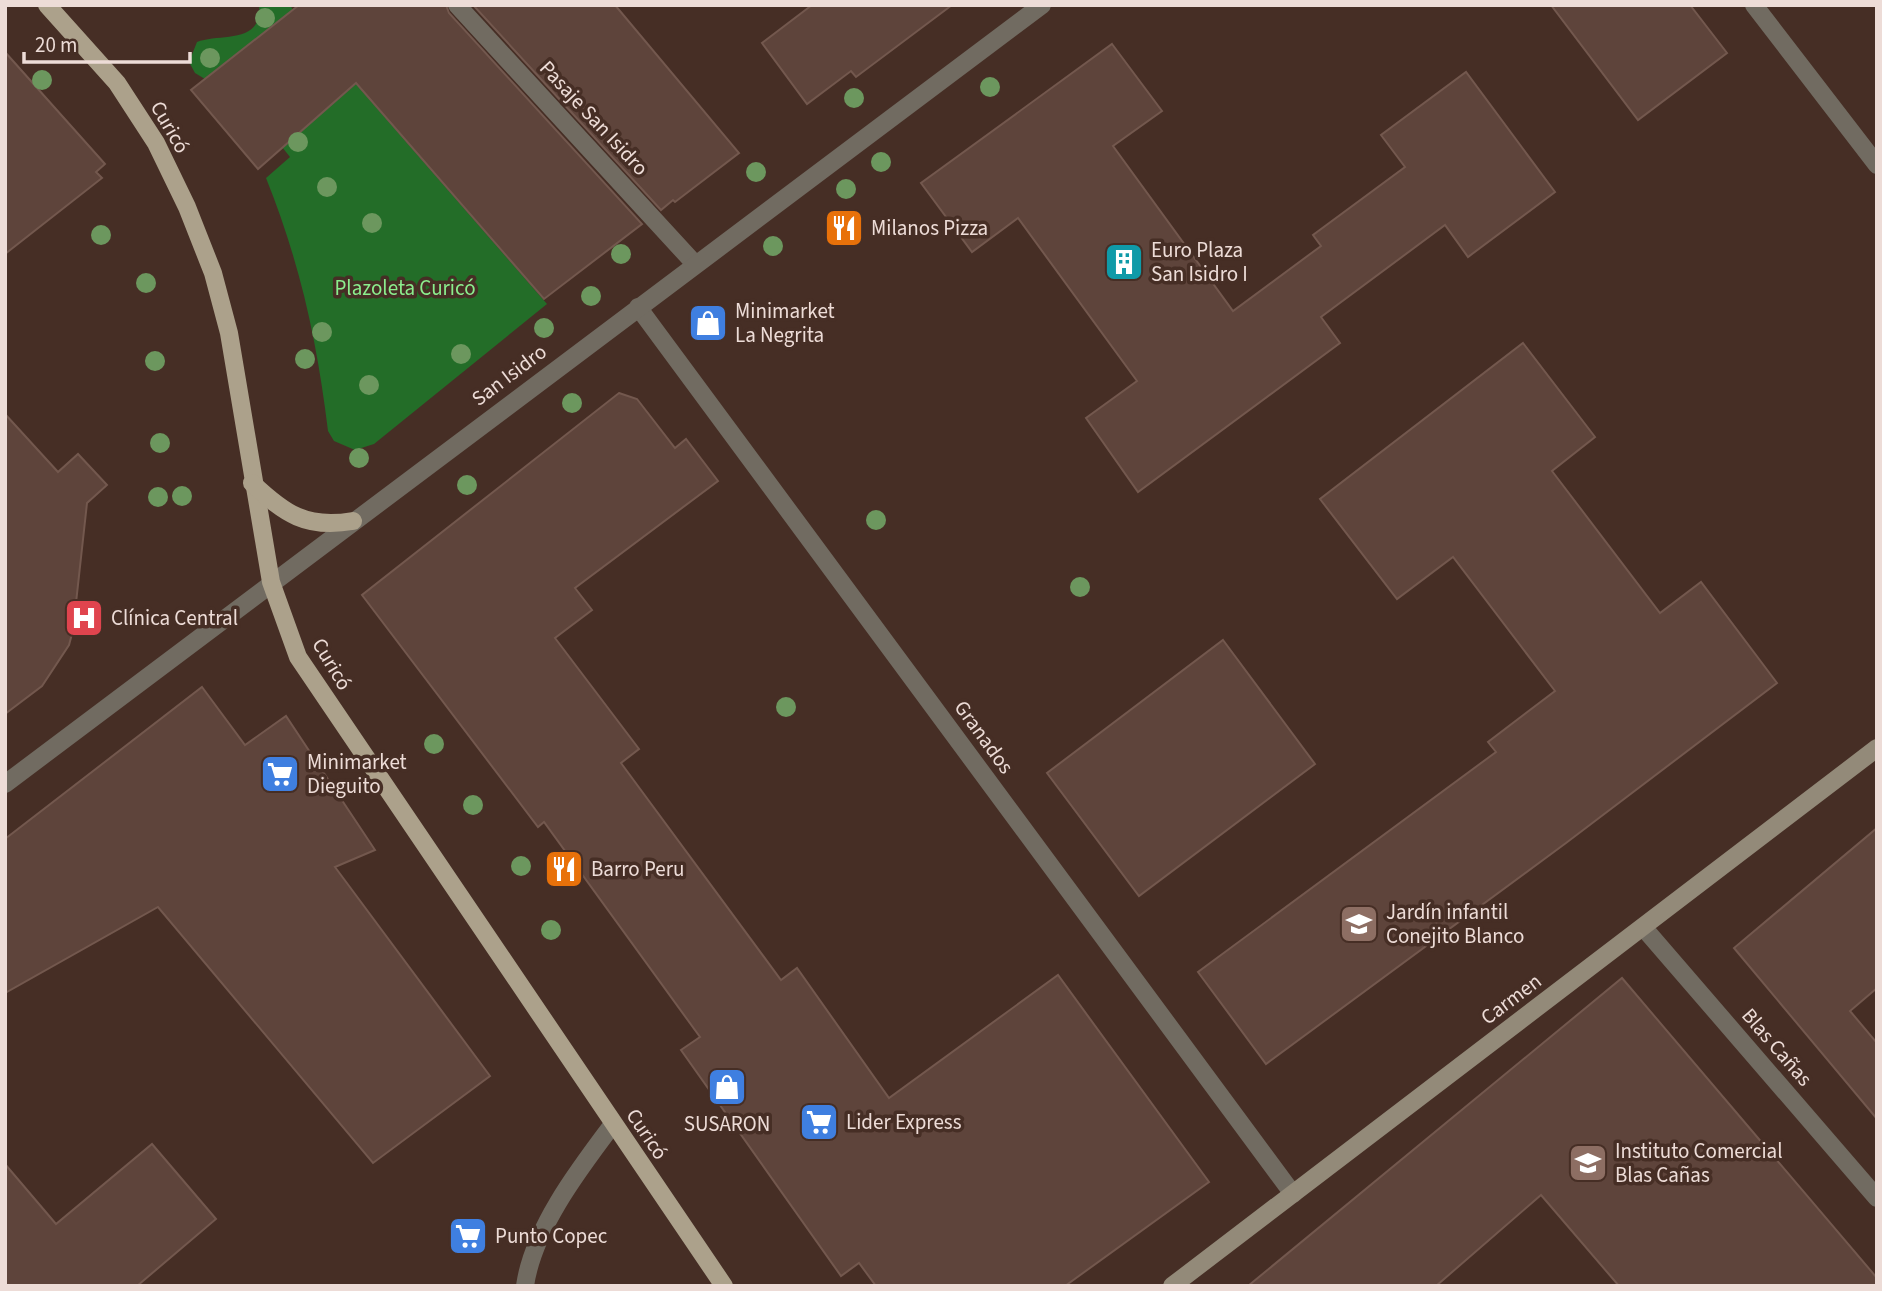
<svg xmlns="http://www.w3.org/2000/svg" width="1882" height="1291" font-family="'Source Sans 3',sans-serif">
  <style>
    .green { fill: #236d28 }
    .building { fill: #5e443b; stroke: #73584e; stroke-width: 2 }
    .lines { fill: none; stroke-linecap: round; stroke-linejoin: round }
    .lane { stroke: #716b61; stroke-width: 18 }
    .street { stroke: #716b61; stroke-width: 18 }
    .secondary { stroke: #938a79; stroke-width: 18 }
    .primary { stroke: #aca18b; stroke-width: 18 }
    .tree { fill: #6c975e }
    .labels { text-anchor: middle; stroke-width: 7; stroke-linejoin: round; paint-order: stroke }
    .street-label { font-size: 21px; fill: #eddcd7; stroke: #462e25 }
    .poi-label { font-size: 21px; fill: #eddcd7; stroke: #462e25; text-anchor: start }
    .park-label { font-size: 21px; fill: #8bed8d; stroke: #462e25 }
  </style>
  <rect width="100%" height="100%" fill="#462e25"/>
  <!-- green -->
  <g class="green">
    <path d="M259,5H290L293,10L205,79L195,73L189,62L197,42C219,33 263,45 259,5Z"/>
    <path d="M356,84L547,304L374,444L355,450L334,441L328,431C317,340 300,263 266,178L290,157L282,147Z"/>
  </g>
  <!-- building -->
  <g class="building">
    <path d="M299,5H446L449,13L642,224L544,299L356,83L258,169L191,90Z"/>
    <path d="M473,5H615L739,153L675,202L673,200L661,210Z"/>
    <path d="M812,5H952L856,77L851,71L807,104L762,43Z"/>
    <path d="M1551,5H1690L1727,53L1638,120Z"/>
    <path d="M1112,44L1162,111L1113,146L1233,311L1321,246L1313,235L1405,167L1381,135L1466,72L1555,192L1468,257L1445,225L1321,317L1340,343L1138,492L1086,418L1137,381L1018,218L972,252L921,183Z"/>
    <path d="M5,52L105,164L96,172L102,178L5,254Z"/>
    <path d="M1523,343L1595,437L1552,471L1660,613L1701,582L1777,683L1566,843L1266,1064L1198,972L1496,752L1488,742L1555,691L1453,557L1397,599L1320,499Z"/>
    <path d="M619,393L637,399L675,448L686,439L718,481L575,588L592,610L555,638L639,749L621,763L781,980L797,968L889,1098L1058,975L1209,1182L1065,1286H876L859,1263L841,1276L681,1050L700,1037L544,822L538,827L362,595Z"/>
    <path d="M5,414L58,472L78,454L107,485L87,503L73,630L69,645L42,686L5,714Z"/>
    <path d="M1223,640L1315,764L1139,896L1047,773Z"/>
    <path d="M202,687L245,745L286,716L375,850L335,867L490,1076L373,1163L158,907L5,993V839Z"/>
    <path d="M1877,828V988L1850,1011L1877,1043V1119L1734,948Z"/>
    <path d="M1622,978L1877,1278V1286H1619L1541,1195L1436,1286H1248Z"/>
    <path d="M152,1144L216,1219L137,1286H5V1164L56,1224Z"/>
  </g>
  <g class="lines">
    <!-- lane -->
    <path class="lane" d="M525,1286C533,1229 579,1169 613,1124"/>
    <!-- street -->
    <g class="street">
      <path d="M457,5L695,264"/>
      <path d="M1754,5L1877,165"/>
      <path d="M638,307L1293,1194"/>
      <path d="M5,784L1042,5"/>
      <path d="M1643,927L1877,1198"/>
    </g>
    <!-- secondary -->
    <path class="secondary" d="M1172,1286L1877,748"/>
    <!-- primary -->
    <g class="primary">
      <path d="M47,5L117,83L156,143L187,207L213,273L229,333L271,582L298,657L724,1286"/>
      <path d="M252,483C285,514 306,529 353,521"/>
    </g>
  </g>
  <!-- trees -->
  <g class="tree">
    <circle cx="265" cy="18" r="10"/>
    <circle cx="210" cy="58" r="10"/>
    <circle cx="42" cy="80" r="10"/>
    <circle cx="990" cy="87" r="10"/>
    <circle cx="854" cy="98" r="10"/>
    <circle cx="298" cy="142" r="10"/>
    <circle cx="881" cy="162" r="10"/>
    <circle cx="756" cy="172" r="10"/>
    <circle cx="327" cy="187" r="10"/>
    <circle cx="846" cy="189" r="10"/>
    <circle cx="372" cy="223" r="10"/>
    <circle cx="101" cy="235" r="10"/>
    <circle cx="773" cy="246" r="10"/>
    <circle cx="621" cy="254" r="10"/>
    <circle cx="146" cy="283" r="10"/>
    <circle cx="591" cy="296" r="10"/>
    <circle cx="544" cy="328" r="10"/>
    <circle cx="322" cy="332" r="10"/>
    <circle cx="461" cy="354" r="10"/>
    <circle cx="305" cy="359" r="10"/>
    <circle cx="155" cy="361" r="10"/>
    <circle cx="369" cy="385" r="10"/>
    <circle cx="572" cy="403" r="10"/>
    <circle cx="160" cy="443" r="10"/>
    <circle cx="359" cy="458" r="10"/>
    <circle cx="467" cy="485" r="10"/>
    <circle cx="182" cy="496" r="10"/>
    <circle cx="158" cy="497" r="10"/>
    <circle cx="876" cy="520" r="10"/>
    <circle cx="1080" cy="587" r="10"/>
    <circle cx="786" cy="707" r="10"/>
    <circle cx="434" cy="744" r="10"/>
    <circle cx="473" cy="805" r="10"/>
    <circle cx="521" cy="866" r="10"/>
    <circle cx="551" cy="930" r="10"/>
  </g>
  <!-- icons -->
  <defs>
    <g id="restaurant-square" transform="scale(2.0125)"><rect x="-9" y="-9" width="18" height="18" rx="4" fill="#e8710a" stroke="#462e25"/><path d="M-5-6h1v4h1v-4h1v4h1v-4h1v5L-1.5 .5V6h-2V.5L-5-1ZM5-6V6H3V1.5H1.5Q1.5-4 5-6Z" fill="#fff"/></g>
    <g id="building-square" transform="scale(2.0125)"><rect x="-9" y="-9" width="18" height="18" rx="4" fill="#0f9aa8" stroke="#462e25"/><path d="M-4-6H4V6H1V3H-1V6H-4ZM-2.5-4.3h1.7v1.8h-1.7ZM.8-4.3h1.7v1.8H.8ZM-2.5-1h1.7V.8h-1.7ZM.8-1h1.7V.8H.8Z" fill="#fff"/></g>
    <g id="shop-square" transform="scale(2.0125)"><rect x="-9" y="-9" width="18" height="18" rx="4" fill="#3f7fe0" stroke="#462e25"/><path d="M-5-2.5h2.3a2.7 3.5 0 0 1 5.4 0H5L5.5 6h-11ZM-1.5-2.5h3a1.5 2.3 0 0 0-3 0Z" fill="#fff"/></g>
    <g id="hospital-square" transform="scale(2.0125)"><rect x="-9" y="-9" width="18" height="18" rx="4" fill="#e0444e" stroke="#462e25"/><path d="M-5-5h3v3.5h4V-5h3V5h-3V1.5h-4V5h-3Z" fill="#fff"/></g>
    <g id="supermarket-square" transform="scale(2.0125)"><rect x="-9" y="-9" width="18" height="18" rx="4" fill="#3f7fe0" stroke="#462e25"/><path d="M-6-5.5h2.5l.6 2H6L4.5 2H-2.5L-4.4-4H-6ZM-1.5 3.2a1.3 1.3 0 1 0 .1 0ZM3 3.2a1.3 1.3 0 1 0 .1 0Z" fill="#fff"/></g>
    <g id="school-square" transform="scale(2.0125)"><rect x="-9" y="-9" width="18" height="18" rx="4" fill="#8d6e63" stroke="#462e25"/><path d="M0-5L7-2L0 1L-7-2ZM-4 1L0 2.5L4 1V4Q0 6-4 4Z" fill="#fff"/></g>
  </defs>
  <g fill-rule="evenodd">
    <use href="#restaurant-square" x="844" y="228"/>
    <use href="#building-square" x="1124" y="262"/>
    <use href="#shop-square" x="708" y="323"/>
    <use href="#hospital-square" x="84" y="618"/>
    <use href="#supermarket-square" x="280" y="774"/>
    <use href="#restaurant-square" x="564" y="869"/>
    <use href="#school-square" x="1359" y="924"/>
    <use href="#shop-square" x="727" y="1087"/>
    <use href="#supermarket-square" x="819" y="1122"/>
    <use href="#school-square" x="1588" y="1163"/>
    <use href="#supermarket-square" x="468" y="1236"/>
  </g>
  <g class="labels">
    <!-- street labels -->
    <g class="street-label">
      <text transform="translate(594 118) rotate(47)" y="7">Pasaje San Isidro</text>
      <text transform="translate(170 127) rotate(60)" y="7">Curicó</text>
      <text transform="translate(509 375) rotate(-37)" y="7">San Isidro</text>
      <text transform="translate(332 664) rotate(59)" y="7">Curicó</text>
      <text transform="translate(984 737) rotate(54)" y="7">Granados</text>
      <text transform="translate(1511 999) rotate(-37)" y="7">Carmen</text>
      <text transform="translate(1777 1047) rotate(49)" y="7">Blas Cañas</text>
      <text transform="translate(647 1134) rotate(56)" y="7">Curicó</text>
    </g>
    <!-- poi labels -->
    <g class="poi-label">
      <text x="871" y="235">Milanos Pizza</text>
      <text x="1151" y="257">Euro Plaza<tspan x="1151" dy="24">San Isidro I</tspan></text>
      <text x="735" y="318">Minimarket<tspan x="735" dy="24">La Negrita</tspan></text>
      <text x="111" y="625">Clínica Central</text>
      <text x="307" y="769">Minimarket<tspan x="307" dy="24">Dieguito</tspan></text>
      <text x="591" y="876">Barro Peru</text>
      <text x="1386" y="919">Jardín infantil<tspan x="1386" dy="24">Conejito Blanco</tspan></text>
      <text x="846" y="1129">Lider Express</text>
      <text x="727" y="1131" text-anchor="middle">SUSARON</text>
      <text x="1615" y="1158">Instituto Comercial<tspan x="1615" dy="24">Blas Cañas</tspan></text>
      <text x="495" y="1243">Punto Copec</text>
    </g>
    <!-- park labels -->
    <g class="park-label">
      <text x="405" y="295">Plazoleta Curicó</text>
    </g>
  </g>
  <!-- border -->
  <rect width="1882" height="1291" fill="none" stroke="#eddcd7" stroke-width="14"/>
  <!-- scale -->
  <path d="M24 52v10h166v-10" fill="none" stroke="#eddcd7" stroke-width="3.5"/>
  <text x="35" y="52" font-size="21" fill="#eddcd7" stroke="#462e25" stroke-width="5" paint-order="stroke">20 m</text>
</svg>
